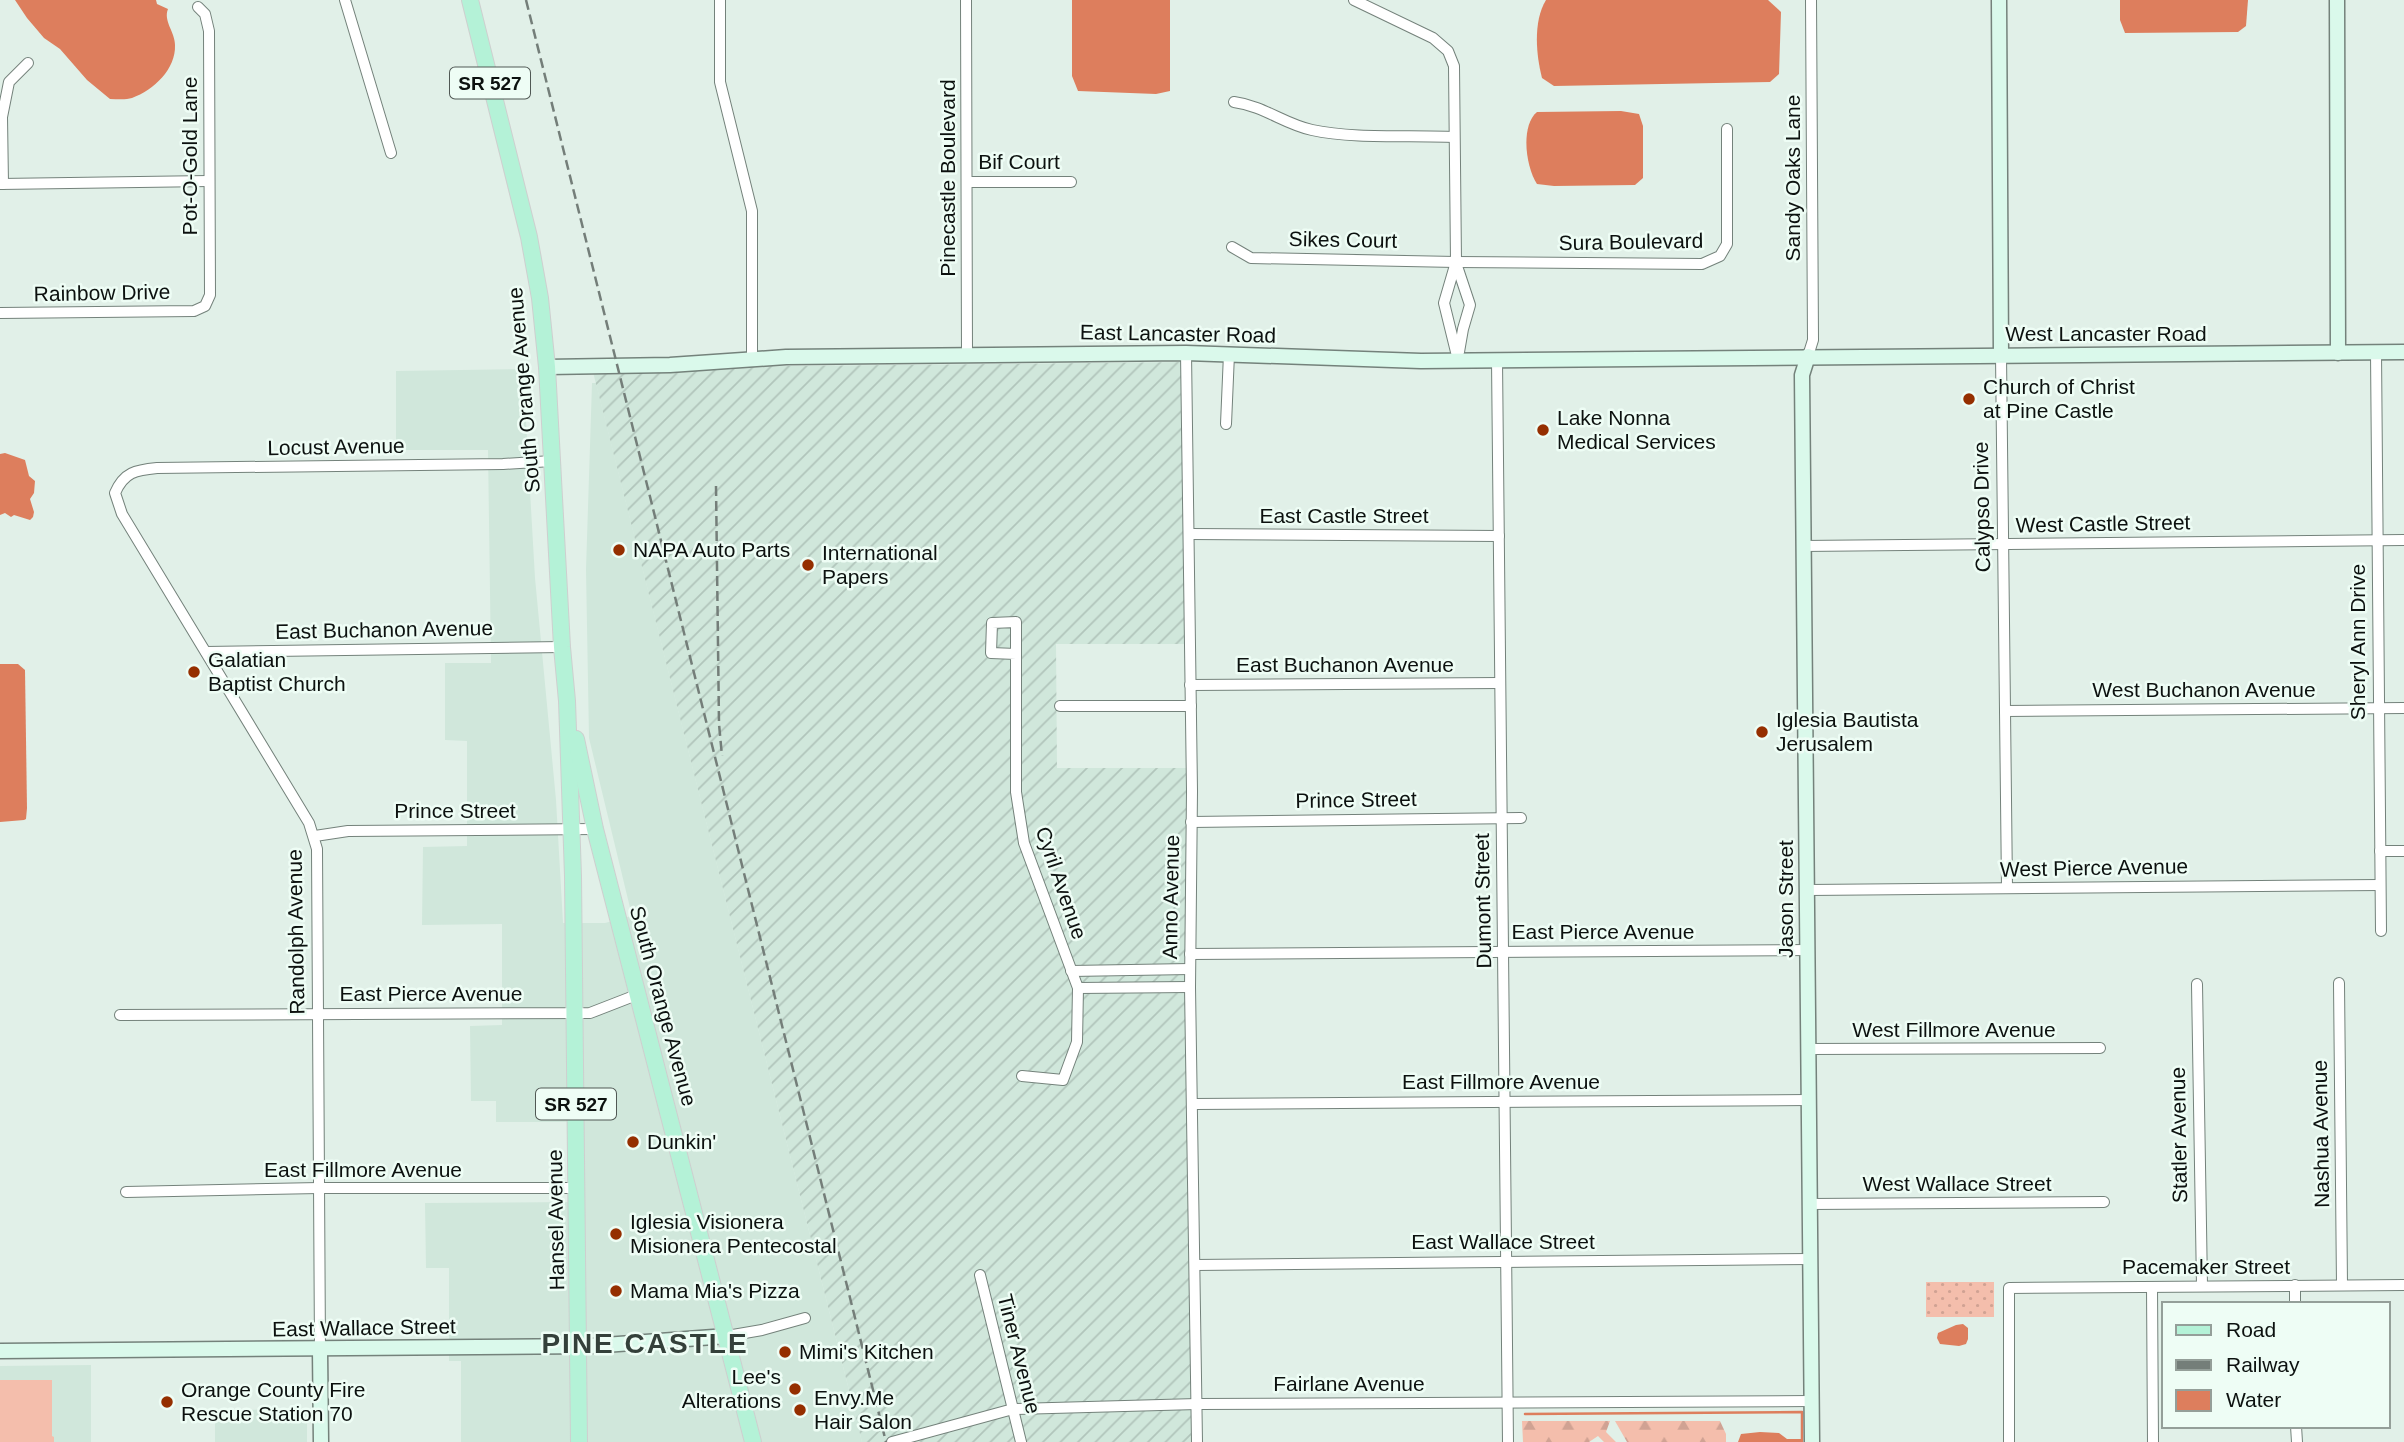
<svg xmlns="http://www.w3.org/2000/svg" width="2404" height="1442" font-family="Helvetica,sans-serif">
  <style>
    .built { fill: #d0e7db }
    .industrial { fill: url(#industrial-furrows) }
    .grass { fill: #f4beac }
    .forest { fill: url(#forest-firs) }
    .park { fill: url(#park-dots) }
    .water { fill: #dd7e5d }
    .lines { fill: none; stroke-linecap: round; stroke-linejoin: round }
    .stream { stroke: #dd7e5d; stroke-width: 2.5 }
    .street-casing { stroke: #74827b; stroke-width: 12 }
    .secondary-casing { stroke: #74827b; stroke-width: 17 }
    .primary-casing { stroke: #cecfcf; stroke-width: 18 }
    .street { stroke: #fff; stroke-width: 10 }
    .secondary { stroke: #daf9eb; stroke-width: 14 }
    .primary { stroke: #b4f2d7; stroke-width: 16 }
    .rail { stroke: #747e79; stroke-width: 2.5; stroke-dasharray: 10 5; stroke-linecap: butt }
    .poi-dot { fill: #952f00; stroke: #eefdf5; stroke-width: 2.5 }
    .labels { text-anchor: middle; stroke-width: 5; stroke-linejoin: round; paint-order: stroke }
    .shield { fill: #eefdf5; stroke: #505854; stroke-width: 2 }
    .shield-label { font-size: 19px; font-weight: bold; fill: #0c110f }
    .street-label { font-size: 21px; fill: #0c110f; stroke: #eefdf5 }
    .poi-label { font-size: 21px; fill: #0c110f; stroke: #eefdf5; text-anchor: start }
    .district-label { font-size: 28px; font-weight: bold; letter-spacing: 2px; fill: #34403a; stroke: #eefdf5 }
  </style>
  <defs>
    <pattern id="industrial-furrows" width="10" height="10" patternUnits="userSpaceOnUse" patternTransform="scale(1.75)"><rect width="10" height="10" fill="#d0e7db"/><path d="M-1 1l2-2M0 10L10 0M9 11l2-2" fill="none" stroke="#b1c5bb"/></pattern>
    <pattern id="forest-firs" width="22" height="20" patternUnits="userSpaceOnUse" patternTransform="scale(1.75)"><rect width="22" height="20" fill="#f4beac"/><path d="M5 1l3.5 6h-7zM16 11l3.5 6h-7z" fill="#d0a293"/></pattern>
    <pattern id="park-dots" width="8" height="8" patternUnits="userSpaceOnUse" patternTransform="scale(1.75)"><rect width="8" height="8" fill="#f4beac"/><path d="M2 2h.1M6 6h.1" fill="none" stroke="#d0a293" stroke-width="1.8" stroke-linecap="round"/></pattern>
  </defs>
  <rect width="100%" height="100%" fill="#e1f0e8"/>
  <!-- built -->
  <g class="built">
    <path d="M523,369L535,578L556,800L563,923H605L632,916L589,738L586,570L592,383H596L862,1442H461V1361H449V1268H426L425,1203L575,1202V1122H496V1101H471L470,1026L502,1025V924L422,925L423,847L467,846V741L445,740V663H491L488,450H396V371Z"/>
    <path d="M91,1365V1442H0V1366Z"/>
    <path d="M307,1409V1442H215V1418H238V1410Z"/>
  </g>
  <!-- industrial -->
  <path class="industrial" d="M1186,362L1188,644H1056L1057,768H1189L1196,1442H862L592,368Z"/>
  <!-- grass -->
  <path class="grass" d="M0,1380H52V1436L54,1437V1442H0Z"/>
  <!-- forest -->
  <g class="forest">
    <path d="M1522,1421H1610L1606,1432L1616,1442H1604L1598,1436L1589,1442H1523Z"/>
    <path d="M1615,1421H1720L1726,1434V1442H1627Z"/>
  </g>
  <!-- park -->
  <rect class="park" x="1926" y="1282" width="68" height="35"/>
  <!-- water -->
  <g class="water">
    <path d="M15,0H156L157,4L168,9C163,21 175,32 175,45C176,69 154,90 132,98C126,100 117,99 110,99L87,80L60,49L44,38L27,18Z"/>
    <path d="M1072,0H1170V91L1156,94L1078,91L1072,76Z"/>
    <path d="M1546,0H1768L1781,12L1779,74L1770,82L1554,86L1542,78C1536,55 1533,21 1546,0Z"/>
    <path d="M2120,0H2248L2246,26L2238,32L2125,33L2120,20Z"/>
    <path d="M1621,111L1639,114L1643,126V178L1635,185L1554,186L1537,184C1526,168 1520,126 1537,112Z"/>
    <path d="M5,453L25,460L29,476L35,481L34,493L30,499L34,512L33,517L30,520L14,515L11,517L5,513L0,515V454Z"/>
    <path d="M0,664H18L25,670L27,808L26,819L24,820L0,822Z"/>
    <path d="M1956,1325L1963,1324L1968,1328V1339L1966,1344L1959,1346L1940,1344L1937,1338L1938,1333Z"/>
    <path d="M1760,1432L1779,1433L1787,1439H1802V1442H1738L1741,1434Z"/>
  </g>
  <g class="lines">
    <!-- stream -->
    <path class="stream" d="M1525,1414L1802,1412V1442"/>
    <!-- street casing -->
    <g class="street-casing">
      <g id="street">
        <path d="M345,0L391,153"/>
        <path d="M720,0V82L752,211V360"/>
        <path d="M966,0L967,355"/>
        <path d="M1354,0L1433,38L1448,51L1454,66L1456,262L1444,303L1458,360"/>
        <path d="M1234,102C1264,106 1284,124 1312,130C1353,139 1411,135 1454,137"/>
        <path d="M967,182H1071"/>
        <path d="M0,184L209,181"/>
        <path d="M3,184L2,117L9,82L28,63"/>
        <path d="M1232,247L1251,258L1456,262L1702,264L1720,256L1727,244V129"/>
        <path d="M1456,263L1470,305L1463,329L1459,352"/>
        <path d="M0,313L194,311L205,306L210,295L209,31L205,14L198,7"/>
        <path d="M2376,352L2381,931"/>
        <path d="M1186,353L1192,791L1190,987L1197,1442"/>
        <path d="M2001,355L2007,888"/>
        <path d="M1808,356L1813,340L1811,0"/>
        <path d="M1497,360L1508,1442"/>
        <path d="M1226,424L1229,354"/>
        <path d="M1190,534L1499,536"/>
        <path d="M1802,546L2404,540"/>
        <path d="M206,652L562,647"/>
        <path d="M1016,654L991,653L992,623L1016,622V792L1024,843L1078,988L1077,1042L1063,1080L1022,1076"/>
        <path d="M1190,685L1500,683"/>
        <path d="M1060,706H1191"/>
        <path d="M2005,711L2404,708"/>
        <path d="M1191,822L1521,818"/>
        <path d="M315,836L348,831L595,829"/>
        <path d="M2380,851H2404"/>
        <path d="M1808,890L2380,885"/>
        <path d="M1190,954L1808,950"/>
        <path d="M1071,971L1190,969"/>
        <path d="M2339,983L2342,1285"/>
        <path d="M2197,984L2202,1286"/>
        <path d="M1078,988L1190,987"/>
        <path d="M120,1015L590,1013L639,994"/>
        <path d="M1808,1049L2100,1048"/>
        <path d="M1194,1104L1809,1100"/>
        <path d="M126,1192L319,1188H576"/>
        <path d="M1811,1204L2104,1202"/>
        <path d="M1195,1265L1811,1259"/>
        <path d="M980,1275L1021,1442"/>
        <path d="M2295,1285V1304"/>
        <path d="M2152,1287L2153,1442"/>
        <path d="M727,1336L762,1330L805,1318"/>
        <path d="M320,1350L317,849L309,823L122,514L115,493C124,472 136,470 157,468L503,464L552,461"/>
        <path d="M2296,1426L2297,1442"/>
        <path d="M892,1442L1013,1409L1197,1404L1812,1401"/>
        <path d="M2009,1442V1288L2404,1285"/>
      </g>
    </g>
    <!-- secondary casing -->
    <g class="secondary-casing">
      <g id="secondary">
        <path d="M1999,0L2001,355"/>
        <path d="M2337,0L2338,353"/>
        <path d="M1808,356L1802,375L1812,1442"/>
        <path d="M547,367L670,365L786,357L1186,353L1421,361L2404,352"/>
        <path d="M320,1350L321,1442"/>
        <path d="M0,1351L591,1346L727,1336"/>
      </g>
    </g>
    <!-- primary casing -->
    <g class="primary-casing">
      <g id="primary">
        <path d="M470,0L529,237L540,298L547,367L562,647L567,701L573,876L579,1442"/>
        <path d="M576,739L595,829L753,1442"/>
      </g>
    </g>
    <!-- street -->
    <use href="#street" class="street"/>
    <!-- secondary -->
    <use href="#secondary" class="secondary"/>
    <!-- primary -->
    <use href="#primary" class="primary"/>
    <!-- rail -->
    <g class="rail">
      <path d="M526,0L886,1442"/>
      <path d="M716,486L719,724L722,756"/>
    </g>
  </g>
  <!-- markers -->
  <g class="poi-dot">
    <circle cx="1969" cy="399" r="7"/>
    <circle cx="1543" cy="430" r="7"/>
    <circle cx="619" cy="550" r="7"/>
    <circle cx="808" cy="565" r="7"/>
    <circle cx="194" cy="672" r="7"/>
    <circle cx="1762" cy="732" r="7"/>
    <circle cx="633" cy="1142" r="7"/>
    <circle cx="616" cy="1234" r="7"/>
    <circle cx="616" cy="1291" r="7"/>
    <circle cx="785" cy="1352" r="7"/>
    <circle cx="795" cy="1389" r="7"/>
    <circle cx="167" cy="1402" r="7"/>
    <circle cx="800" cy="1410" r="7"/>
  </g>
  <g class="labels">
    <!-- shield labels -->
    <g class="shield">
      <rect x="450" y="67.5" width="80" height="31" rx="5"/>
      <rect x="536" y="1088.5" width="80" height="31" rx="5"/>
    </g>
    <g class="shield-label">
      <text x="490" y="90">SR 527</text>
      <text x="576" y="1111">SR 527</text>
    </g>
    <!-- street labels -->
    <g class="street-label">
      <text transform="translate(190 156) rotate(-90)" y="7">Pot-O-Gold Lane</text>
      <text x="1019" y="169">Bif Court</text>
      <text transform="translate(948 178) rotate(-90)" y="7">Pinecastle Boulevard</text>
      <text transform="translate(1793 178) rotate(-90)" y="7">Sandy Oaks Lane</text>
      <text transform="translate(1343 240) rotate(1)" y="7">Sikes Court</text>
      <text transform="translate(1631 242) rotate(-1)" y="7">Sura Boulevard</text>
      <text transform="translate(102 293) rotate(-1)" y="7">Rainbow Drive</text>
      <text transform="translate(1178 334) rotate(1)" y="7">East Lancaster Road</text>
      <text x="2106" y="341">West Lancaster Road</text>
      <text transform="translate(524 390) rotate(-95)" y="7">South Orange Avenue</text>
      <text transform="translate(336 447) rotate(-1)" y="7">Locust Avenue</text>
      <text transform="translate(1982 507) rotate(-91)" y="7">Calypso Drive</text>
      <text x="1344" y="523">East Castle Street</text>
      <text transform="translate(2103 524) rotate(-1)" y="7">West Castle Street</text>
      <text transform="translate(384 630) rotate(-1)" y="7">East Buchanon Avenue</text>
      <text transform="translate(2358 642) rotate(-90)" y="7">Sheryl Ann Drive</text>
      <text x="1345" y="672">East Buchanon Avenue</text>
      <text x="2204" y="697">West Buchanon Avenue</text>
      <text transform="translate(1356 800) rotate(-1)" y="7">Prince Street</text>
      <text x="455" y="818">Prince Street</text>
      <text transform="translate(2094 868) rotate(-1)" y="7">West Pierce Avenue</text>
      <text transform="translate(1061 883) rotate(71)" y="7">Cyril Avenue</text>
      <text transform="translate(1171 897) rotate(-89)" y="7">Anno Avenue</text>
      <text transform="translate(1786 899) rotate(-90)" y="7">Jason Street</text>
      <text transform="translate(1483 901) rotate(-91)" y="7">Dumont Street</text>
      <text transform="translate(296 932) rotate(-91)" y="7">Randolph Avenue</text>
      <text x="1603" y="939">East Pierce Avenue</text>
      <text x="431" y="1001">East Pierce Avenue</text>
      <text transform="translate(663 1006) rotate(75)" y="7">South Orange Avenue</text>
      <text x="1954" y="1037">West Fillmore Avenue</text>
      <text x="1501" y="1089">East Fillmore Avenue</text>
      <text transform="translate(2321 1134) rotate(-91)" y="7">Nashua Avenue</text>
      <text transform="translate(2179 1135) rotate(-91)" y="7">Statler Avenue</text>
      <text x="363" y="1177">East Fillmore Avenue</text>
      <text x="1957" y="1191">West Wallace Street</text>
      <text transform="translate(556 1220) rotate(-91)" y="7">Hansel Avenue</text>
      <text x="1503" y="1249">East Wallace Street</text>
      <text x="2206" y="1274">Pacemaker Street</text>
      <text transform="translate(364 1328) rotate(-1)" y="7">East Wallace Street</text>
      <text transform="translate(1019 1354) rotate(76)" y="7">Tiner Avenue</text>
      <text x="1349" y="1391">Fairlane Avenue</text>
    </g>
    <!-- poi labels -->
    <g class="poi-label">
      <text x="1983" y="394">Church of Christ<tspan x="1983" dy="24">at Pine Castle</tspan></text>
      <text x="1557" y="425">Lake Nonna<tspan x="1557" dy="24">Medical Services</tspan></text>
      <text x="633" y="557">NAPA Auto Parts</text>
      <text x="822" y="560">International<tspan x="822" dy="24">Papers</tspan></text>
      <text x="208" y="667">Galatian<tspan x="208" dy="24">Baptist Church</tspan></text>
      <text x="1776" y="727">Iglesia Bautista<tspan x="1776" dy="24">Jerusalem</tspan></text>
      <text x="647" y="1149">Dunkin'</text>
      <text x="630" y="1229">Iglesia Visionera<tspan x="630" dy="24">Misionera Pentecostal</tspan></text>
      <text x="630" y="1298">Mama Mia's Pizza</text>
      <text x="799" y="1359">Mimi's Kitchen</text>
      <text x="781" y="1384" text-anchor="end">Lee's<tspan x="781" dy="24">Alterations</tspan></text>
      <text x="181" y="1397">Orange County Fire<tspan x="181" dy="24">Rescue Station 70</tspan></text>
      <text x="814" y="1405">Envy.Me<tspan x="814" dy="24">Hair Salon</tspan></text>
    </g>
    <!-- district labels -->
    <g class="district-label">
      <text x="645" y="1353">PINE CASTLE</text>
    </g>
  </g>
  <!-- legend -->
  <rect x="2162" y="1302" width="228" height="126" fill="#eefdf5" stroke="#949f99" stroke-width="2"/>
  <rect x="2176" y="1325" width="35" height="10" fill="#b4f2d7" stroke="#949f99" stroke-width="2"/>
  <text x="2226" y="1337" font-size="21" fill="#0c110f">Road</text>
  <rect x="2176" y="1360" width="35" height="10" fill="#747e79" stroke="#949f99" stroke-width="2"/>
  <text x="2226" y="1372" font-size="21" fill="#0c110f">Railway</text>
  <rect x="2176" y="1390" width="35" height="21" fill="#dd7e5d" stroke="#949f99" stroke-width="2"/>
  <text x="2226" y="1407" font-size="21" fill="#0c110f">Water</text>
</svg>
